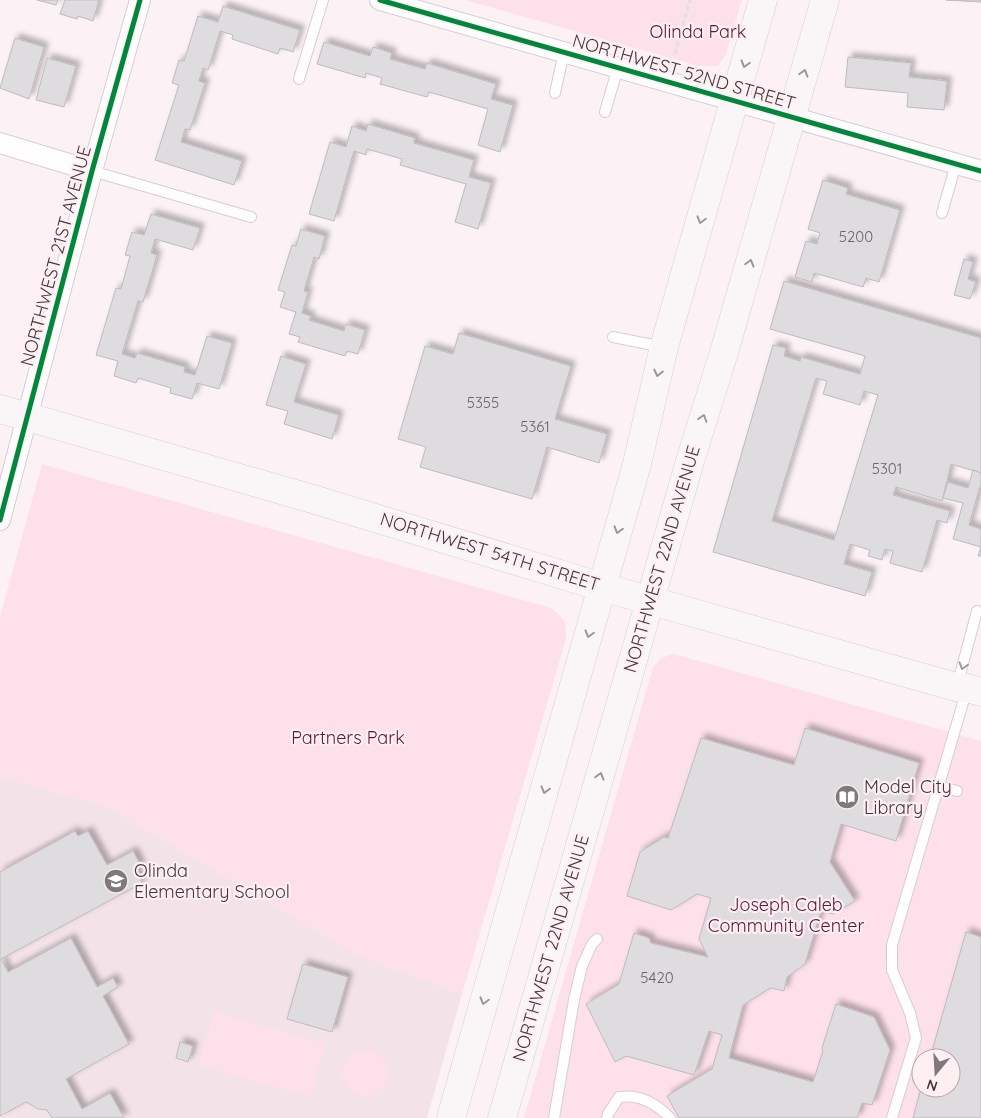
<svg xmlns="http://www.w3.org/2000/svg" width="981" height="1118" font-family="Quicksand,sans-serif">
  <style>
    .built { fill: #f3e2e7 }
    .green { fill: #fde0e9; fill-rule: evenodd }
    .building { fill: #dedcdf; stroke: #bdbbbd; fill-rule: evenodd; filter: url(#shadow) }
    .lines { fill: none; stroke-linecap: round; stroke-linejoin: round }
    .service-casing { stroke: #d6ced1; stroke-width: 12 }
    .minor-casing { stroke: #d6ced1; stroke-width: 22 }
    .secondary-casing { stroke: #d6ced1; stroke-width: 29 }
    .path { stroke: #e2dfe1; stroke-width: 3; stroke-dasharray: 5 2.5; stroke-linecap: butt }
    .service { stroke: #fffdfe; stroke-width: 10 }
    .minor { stroke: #fffdfe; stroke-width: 20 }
    .secondary { stroke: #faf5f7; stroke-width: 28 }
    .cycleway-casing { stroke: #ffeff3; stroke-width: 8 }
    .cycleway { stroke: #00873e; stroke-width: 5 }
    .oneway { stroke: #9c9698 }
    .oneway2 { stroke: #9e9a9c }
    .labels { text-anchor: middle; stroke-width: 4.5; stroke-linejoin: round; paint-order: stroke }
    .number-label { font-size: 15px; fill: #686365 }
    .park-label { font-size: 18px; fill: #5d1533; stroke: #ffeff3 }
    .street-label { font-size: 18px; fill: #3e383a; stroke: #ffeff3 }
    .poi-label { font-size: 18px; fill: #3e383a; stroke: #ffeff3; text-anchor: start }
  </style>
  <defs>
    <filter id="shadow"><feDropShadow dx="4.5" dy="-4.5" stdDeviation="2.5" flood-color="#0004"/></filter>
  </defs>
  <rect width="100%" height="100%" fill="#fcf2f5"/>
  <!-- built -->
  <path class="built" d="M0,776L108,807L358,955L462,994L427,1118H0Z"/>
  <!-- green -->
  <g class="green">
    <path d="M465,0H742L726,54L718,66H699Z"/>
    <path d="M42,464L551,608C564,618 567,623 566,639L462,994L358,955L108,807L0,776V617Z"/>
    <path d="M674,654L981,741V1118H524L653,667L661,658ZM921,1058H951V1088H921Z"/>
    <path d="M214,1012L325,1044L310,1097L199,1065Z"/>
    <circle cx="365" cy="1073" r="23"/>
  </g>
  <!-- building -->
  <g class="building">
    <path d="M37,0H58L56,5Z"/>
    <path d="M65,0H99L93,21L78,16L77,19L60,14Z"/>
    <path d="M946,0H981V2Z"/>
    <path d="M223,6L300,30L293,52L280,48L278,54L232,39L233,35L220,31L208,70L203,68L199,81L205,83L190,130L185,129L181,142L242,161L234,185L155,160L179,85L172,83L179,60L184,61L198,16L218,22Z"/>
    <path d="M15,38L44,47L29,99L0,88Z"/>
    <path d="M324,42L370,56L373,47L392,53L390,59L425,69L427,63L496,84L491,99L513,105L500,152L478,145L488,109L429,92L427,97L380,84L382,78L366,73L365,78L317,64Z"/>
    <path d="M848,57L911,63L909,77L947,81L944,110L907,107L908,93L845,87Z"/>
    <path d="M47,58L76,66L64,107L36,100Z"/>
    <path d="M368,124L415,138L414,143L474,160L469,177L491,183L478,229L455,222L466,184L400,165L402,159L367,149L366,155L354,151L334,221L309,214L330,142L346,147L352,126L366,131Z"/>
    <path d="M823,180L848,188L846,194L900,210L879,282L866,278L863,287L814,273L812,282L795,277L806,241L817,244L820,233L808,229Z"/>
    <path d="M151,214L200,228L193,250L155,239L151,253L157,255L143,302L138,301L122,354L135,358L137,353L185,367L184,372L195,375L207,336L232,343L219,389L197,383L192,399L170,393L171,388L138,378L136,383L114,376L118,361L96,355L116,288L121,289L130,256L125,255L132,232L144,235Z"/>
    <path d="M301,229L325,236L319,259L314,257L304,291L308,292L302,313L311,316L309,320L344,331L346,324L365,330L358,354L347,351L345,356L298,342L300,337L289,334L296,312L280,307L285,292L278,290L292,245L296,246Z"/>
    <path d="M964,259L973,262L968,279L976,282L970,299L954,295Z"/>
    <path d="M784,281L981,338V473L951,464L942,501L896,487L893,495L950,511L947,523L937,520L922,572L890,563L893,551L885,549L882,560L868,556L870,550L850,544L844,564L872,572L865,596L713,552L773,345L786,348L784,356L800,361L801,357L860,374L865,356L770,329ZM816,378L827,381L823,394L860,405L864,391L878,395L834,540L772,521Z"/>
    <path d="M459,333L571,366L555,419L607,434L599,463L547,447L532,499L420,467L426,447L398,439L425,346L453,354Z"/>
    <path d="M281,356L306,364L294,402L339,415L332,439L284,424L288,411L266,405Z"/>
    <path d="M973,470L981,473V483L969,525L981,529V556H978L981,547L953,539L963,503L943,498L948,482L968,488Z"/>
    <path d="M805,728L919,763L896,841L841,824L830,862L855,901L833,914L821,911L805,964L787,977L784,991L770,988L743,1005L729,1058L813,1082L823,1051L822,1048L836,1004L874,1017L890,1050L872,1105L862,1103L857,1118H679L667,1096L712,1069L722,1035L709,1031L694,1075L626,1056L615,1062L586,1004L619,984L634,933L649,938L651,943L708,957L699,939L711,898L697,894L671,910L627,896L640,852L664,837L668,838L701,738L794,765Z"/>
    <path d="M75,831L78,836L88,831L107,865L133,851L141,866L135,869L142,883L1,959L8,972L71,938L97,987L113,978L118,987L103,996L129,1044L66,1079L82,1109L110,1093L124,1118H52L47,1110L38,1109L26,1102L0,1116V872Z"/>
    <path d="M966,932L981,937V1118H913L921,1088H951V1058H930Z"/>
    <path d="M303,964L348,977L332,1032L287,1019Z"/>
    <path d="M180,1042L193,1046L188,1062L176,1058Z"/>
  </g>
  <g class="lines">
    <!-- service casing -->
    <g class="service-casing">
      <g id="service">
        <path d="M299,79L323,0"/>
        <path d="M555,93L564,52"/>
        <path d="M605,112L618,67"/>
        <path d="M92,171L251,217"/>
        <path d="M942,213L956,164"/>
        <path d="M613,337L663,347"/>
        <path d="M957,686L977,611"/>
        <path d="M938,786L957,791"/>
        <path d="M554,1118L574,1000L582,966L592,944L597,939"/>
        <path d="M607,1118L608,1114L619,1097C639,1094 656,1103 670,1118"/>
        <path d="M892,1118L916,1038L910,1013L892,970V945L967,689"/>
      </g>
    </g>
    <!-- minor casing -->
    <g class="minor-casing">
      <g id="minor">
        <path d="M380,0L981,171"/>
        <path d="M0,143L92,171"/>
        <path d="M0,520L92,171L140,0"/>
      </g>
    </g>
    <!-- secondary casing -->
    <g class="secondary-casing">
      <g id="secondary">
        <path d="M0,409L316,500L602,587L956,687L967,688L981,692"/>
        <path d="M451,1118L637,464L664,347L763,0"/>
        <path d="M502,1118L690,461L725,349L825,0"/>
      </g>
    </g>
    <!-- path -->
    <path class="path" d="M675,54L690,0"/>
    <!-- service -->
    <use href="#service" class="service"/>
    <!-- minor -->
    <use href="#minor" class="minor"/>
    <!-- secondary -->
    <use href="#secondary" class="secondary"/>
    <!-- cycleway casing -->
    <g class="cycleway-casing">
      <g id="cycleway">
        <path d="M380,0L981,171"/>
        <path d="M0,520L92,171L140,0"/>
      </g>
    </g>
    <!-- cycleway -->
    <use href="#cycleway" class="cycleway"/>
  </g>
  <!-- one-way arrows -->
  <defs><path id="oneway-chevron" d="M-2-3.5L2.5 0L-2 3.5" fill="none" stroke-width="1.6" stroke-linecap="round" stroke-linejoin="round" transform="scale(1.25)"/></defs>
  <g class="oneway">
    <use href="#oneway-chevron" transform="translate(745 64) rotate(106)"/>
    <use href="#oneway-chevron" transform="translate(804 73) rotate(-74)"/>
    <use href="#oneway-chevron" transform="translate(701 220) rotate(106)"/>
    <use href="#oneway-chevron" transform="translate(750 263) rotate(-74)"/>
    <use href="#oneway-chevron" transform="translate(658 373) rotate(103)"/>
    <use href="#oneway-chevron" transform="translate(703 418) rotate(-72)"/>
    <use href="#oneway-chevron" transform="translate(618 530) rotate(106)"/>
    <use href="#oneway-chevron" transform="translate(589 634) rotate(106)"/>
    <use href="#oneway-chevron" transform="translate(600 776) rotate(-74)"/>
    <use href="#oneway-chevron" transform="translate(545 790) rotate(106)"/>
    <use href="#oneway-chevron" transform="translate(484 1001) rotate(106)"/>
  </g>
  <use class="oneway2" href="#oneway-chevron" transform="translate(963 666) rotate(106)"/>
  <!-- icons -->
  <defs>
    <g id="library-disc" transform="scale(1.25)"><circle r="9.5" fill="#80797b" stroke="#ffeff3"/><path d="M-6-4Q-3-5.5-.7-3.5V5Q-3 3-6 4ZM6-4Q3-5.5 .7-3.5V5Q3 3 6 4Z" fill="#fff"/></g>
    <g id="school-disc" transform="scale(1.25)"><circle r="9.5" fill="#80797b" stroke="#ffeff3"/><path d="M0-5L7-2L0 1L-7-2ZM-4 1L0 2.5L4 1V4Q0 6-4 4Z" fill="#fff"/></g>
  </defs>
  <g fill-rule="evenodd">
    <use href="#library-disc" x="847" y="797"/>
    <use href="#school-disc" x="116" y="881"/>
  </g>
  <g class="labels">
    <!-- number labels -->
    <g class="number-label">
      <text x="856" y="242">5200</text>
      <text x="483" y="408">5355</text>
      <text x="535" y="432">5361</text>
      <text x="887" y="474">5301</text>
      <text x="657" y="983">5420</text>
    </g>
    <!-- park labels -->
    <g class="park-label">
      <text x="698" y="38">Olinda Park</text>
      <text x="348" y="744">Partners Park</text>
      <text x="786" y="911">Joseph Caleb<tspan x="786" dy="21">Community Center</tspan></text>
    </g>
    <!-- street labels -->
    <g class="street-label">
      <text transform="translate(684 72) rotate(16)" y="6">NORTHWEST 52ND STREET</text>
      <text transform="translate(56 256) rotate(-75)" y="6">NORTHWEST 21ST AVENUE</text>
      <text transform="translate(490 552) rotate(17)" y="6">NORTHWEST 54TH STREET</text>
      <text transform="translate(662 559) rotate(-74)" y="6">NORTHWEST 22ND AVENUE</text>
      <text transform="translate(551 948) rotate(-74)" y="6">NORTHWEST 22ND AVENUE</text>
    </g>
    <!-- poi labels -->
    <g class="poi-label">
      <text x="864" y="793">Model City<tspan x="864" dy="21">Library</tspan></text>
      <text x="134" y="877">Olinda<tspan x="134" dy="21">Elementary School</tspan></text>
    </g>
  </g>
  <!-- north arrow -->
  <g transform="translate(936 1073) rotate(198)"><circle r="24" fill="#ffeff3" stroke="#b2a6a9"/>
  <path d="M0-4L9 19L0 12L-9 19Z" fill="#80797b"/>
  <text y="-8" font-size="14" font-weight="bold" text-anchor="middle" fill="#3e383a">N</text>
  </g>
</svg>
